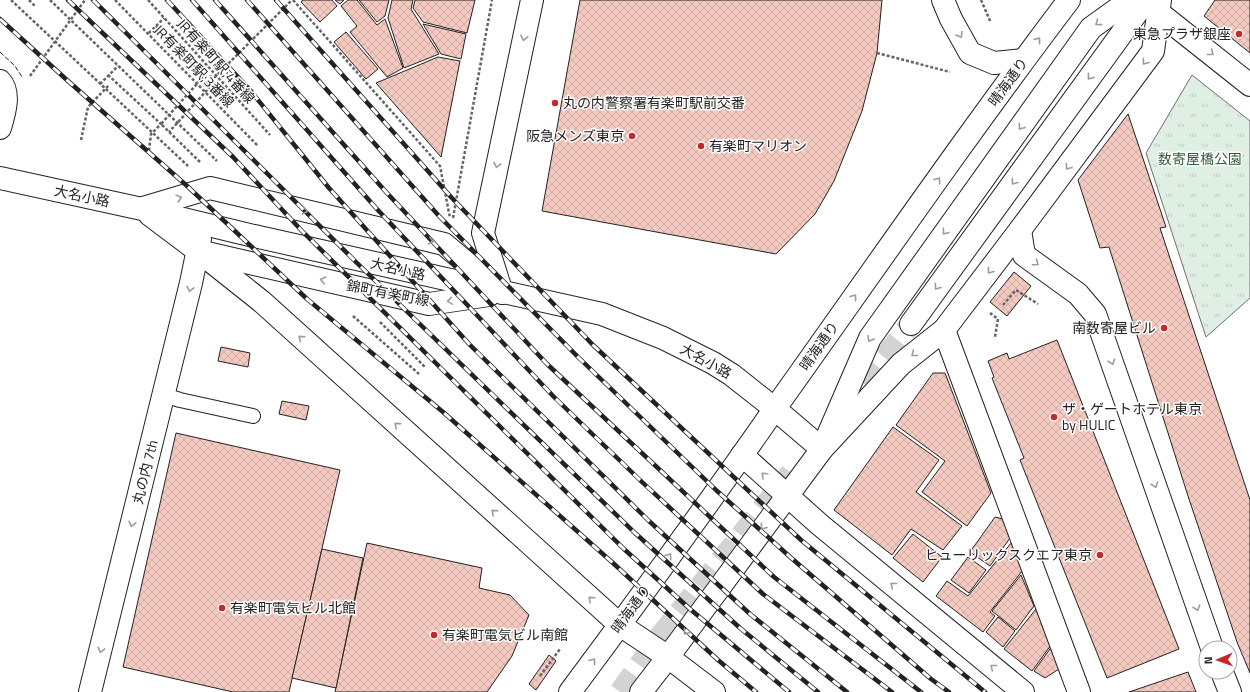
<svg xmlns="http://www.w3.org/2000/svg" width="1250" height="692" font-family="'Titillium Web','Noto Sans JP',sans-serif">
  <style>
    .park { fill: url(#park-tufts); stroke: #6f6f6f }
    .building { fill: url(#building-cross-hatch); stroke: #222 }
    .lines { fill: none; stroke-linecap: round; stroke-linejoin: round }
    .primary-tunnel { stroke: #d3d3d3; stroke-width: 22; stroke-dasharray: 22 11; stroke-linecap: butt }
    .service-casing { stroke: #222; stroke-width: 16 }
    .minor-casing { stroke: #222; stroke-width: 24 }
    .secondary-casing { stroke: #222; stroke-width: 24 }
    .primary-casing { stroke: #222; stroke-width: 24 }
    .path { stroke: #646464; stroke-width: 2.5; stroke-dasharray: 3 2; stroke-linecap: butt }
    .service { stroke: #fff; stroke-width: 14 }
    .minor { stroke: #fff; stroke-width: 22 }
    .secondary { stroke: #fff; stroke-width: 22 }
    .primary { stroke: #fff; stroke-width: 22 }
    .rail-casing { stroke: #222; stroke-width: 4.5 }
    .rail { stroke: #fff; stroke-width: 3; stroke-dasharray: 9; stroke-linecap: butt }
    .fence { stroke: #222; stroke-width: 1; stroke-dasharray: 5 2; stroke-linecap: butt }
    .oneway { stroke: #9c9c9c }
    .poi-dot { fill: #c62828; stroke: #fff; stroke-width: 1.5 }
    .labels { text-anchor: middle; stroke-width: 3; stroke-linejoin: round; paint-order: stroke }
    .poi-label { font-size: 14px; fill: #222; stroke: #fff; text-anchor: start }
    .street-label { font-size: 14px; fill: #222; stroke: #fff }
    .park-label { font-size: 14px; fill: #2f5e38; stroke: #fff }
  </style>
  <defs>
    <pattern id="park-tufts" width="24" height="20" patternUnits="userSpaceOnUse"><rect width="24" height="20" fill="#e0efe3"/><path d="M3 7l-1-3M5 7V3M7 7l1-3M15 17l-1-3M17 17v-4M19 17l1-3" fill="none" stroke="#c0cdc2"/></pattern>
    <pattern id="building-cross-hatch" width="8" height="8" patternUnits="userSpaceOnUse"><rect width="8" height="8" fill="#f3c9c0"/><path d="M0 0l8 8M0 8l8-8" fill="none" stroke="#d0aca5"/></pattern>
  </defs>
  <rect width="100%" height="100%" fill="#fff"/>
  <!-- park -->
  <path class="park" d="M1192,75L1250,121V298L1206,337L1146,153Z"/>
  <!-- building -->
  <g class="building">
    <path d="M303,0H332L337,6L320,22L301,2Z"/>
    <path d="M335,0H344L340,4Z"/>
    <path d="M348,0H357L377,25L385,19L403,68L387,77L350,32L357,26L341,6Z"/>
    <path d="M359,0H389L385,16L377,22Z"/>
    <path d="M392,0H413L411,9L439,54L404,68L388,18Z"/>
    <path d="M415,0H475L467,33L423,22L413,8Z"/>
    <path d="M580,0H882L877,53L862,111L834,181L815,214L776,254L542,211Z"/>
    <path d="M1215,0H1250V53L1204,16Z"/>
    <path d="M423,24L466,34L461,59L441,54Z"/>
    <path d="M346,32L378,69L366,79L334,42Z"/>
    <path d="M438,57L460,61L441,157L376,83Z"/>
    <path d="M1128,114L1166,227L1160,228L1250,500V673L1237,642L1188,496L1109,247L1100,248L1078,180Z"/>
    <path d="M1014,272L1031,286L1007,316L990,302Z"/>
    <path d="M1057,340L1179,649L1107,678L1020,460L1024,458L992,378L994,377L988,361L1007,353L1009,359Z"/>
    <path d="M221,347L250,353L248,367L218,361Z"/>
    <path d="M933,373H945L991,493L967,526L922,492L945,461L896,425Z"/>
    <path d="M282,401L309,406L306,420L279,414Z"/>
    <path d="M893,427L939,460L916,492L962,526L943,550L911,529L892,555L834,510Z"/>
    <path d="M176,433L340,470L289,692H233L123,667Z"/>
    <path d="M995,517L1003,519L1010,538L990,566L970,552Z"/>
    <path d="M913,534L942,557L923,582L893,558Z"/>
    <path d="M1012,542L1023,570L990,612L995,616L983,632L936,596L947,581L968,596Z"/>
    <path d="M367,543L482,568L479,588L510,595L529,615L512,656L487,692H335Z"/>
    <path d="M322,549L363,558L336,688L292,678Z"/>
    <path d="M968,557L986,570L969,593L951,580Z"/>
    <path d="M1021,575L1034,606L1016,630L992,611Z"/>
    <path d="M1036,609L1051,645L1032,671L1004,649Z"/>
    <path d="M998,617L1015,631L1003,647L986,632Z"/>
    <path d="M1052,646L1062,667L1045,678L1034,671Z"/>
    <path d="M549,655L556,661L536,690L529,684Z"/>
    <path d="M1188,672L1196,692H1129Z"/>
  </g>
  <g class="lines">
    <!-- primary-tunnel -->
    <g class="primary-tunnel">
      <path d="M843,409L911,324"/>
      <path d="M620,692L662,634L791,473"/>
    </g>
    <!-- service casing -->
    <g class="service-casing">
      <path id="service" d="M164,395L180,400L253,416"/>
    </g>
    <!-- minor casing -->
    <g class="minor-casing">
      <g id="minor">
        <path d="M943,0L951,19L970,53L994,63L1023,60"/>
        <path d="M1158,12L1250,85"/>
        <path d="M0,81C11,93 4,114 0,128"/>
        <path d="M1020,230L1024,255L1078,294L1095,314L1212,648"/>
        <path d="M198,251L261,301L620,625L668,657L714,692"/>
        <path d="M502,293L483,233L532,0"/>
        <path d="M944,330L1079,692"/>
        <path d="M742,455L819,524L1023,692"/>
        <path d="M1222,672L1230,692"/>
        <path d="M90,692L191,283L200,239"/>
      </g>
    </g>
    <!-- secondary casing -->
    <g class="secondary-casing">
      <g id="secondary">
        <path d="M0,178L142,209L254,236L602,314L663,338L713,363L732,375L775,409L822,449"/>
        <path d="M143,208L210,188L444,244L500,291"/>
        <path d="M150,215L198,251L250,263L429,304L489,295"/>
      </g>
    </g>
    <!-- primary casing -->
    <g class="primary-casing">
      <g id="primary">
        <path d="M911,324L1146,0"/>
        <path d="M828,435L870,338L1091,28L1130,0"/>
        <path d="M570,692C640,598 709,503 776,407C873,271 968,133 1069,0"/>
        <path d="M641,692L668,657L822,449L901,364L944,330L1020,230L1153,51L1160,0"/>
      </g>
    </g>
    <!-- path -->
    <g class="path">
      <path d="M11,0L188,166"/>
      <path d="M29,0L36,7"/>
      <path d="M50,0L217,161"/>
      <path d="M115,0L258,146"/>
      <path d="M148,0L270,135"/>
      <path d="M293,0L440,166L450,218"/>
      <path d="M981,0L991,23"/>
      <path d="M156,26L204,76L209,88L169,132"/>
      <path d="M149,33L164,18"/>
      <path d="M877,53L950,72"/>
      <path d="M108,75L161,124L151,134L149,150"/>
      <path d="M30,76L85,0"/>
      <path d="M204,76L215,77L292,0"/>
      <path d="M100,84L118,66"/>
      <path d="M81,140L88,107L109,85"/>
      <path d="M200,162L161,124L204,76"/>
      <path d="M453,218L492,0"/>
      <path d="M1003,305L1016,290L1038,304"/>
      <path d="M990,313L998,319L995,337"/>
      <path d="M353,316L419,374"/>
      <path d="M380,322L425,367"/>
      <path d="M540,676L560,649"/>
    </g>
    <!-- service -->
    <use href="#service" class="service"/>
    <!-- minor -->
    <use href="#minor" class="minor"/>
    <!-- secondary -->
    <use href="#secondary" class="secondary"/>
    <!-- primary -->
    <use href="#primary" class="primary"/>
    <!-- rail casing -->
    <g class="rail-casing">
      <g id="rail">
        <path d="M68,0L233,157L302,231L624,549L690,609L789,692"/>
        <path d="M93,0L356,262L635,533L740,628L818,692"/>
        <path d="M167,0L250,90L329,188L470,345L649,521L750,614L847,692"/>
        <path d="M192,0L376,208L554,397L642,482L763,594L892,692"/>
        <path d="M215,0L387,193L547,364L774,577L921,692"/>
        <path d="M247,0L439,216L578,357L716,490L789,556L931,679L949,692"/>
        <path d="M276,0L451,197L593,345L801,540L985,692"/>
        <path d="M0,19L68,81L186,185L307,299L443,412L613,563L718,660L756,692"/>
      </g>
    </g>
    <!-- rail -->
    <use href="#rail" class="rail"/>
    <!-- fence -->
    <path class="fence" d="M0,52L15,66L22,77"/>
  </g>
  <!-- one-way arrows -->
  <defs><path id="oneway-chevron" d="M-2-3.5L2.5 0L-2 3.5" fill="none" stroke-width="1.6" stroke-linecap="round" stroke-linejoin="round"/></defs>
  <g class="oneway">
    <use href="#oneway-chevron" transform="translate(1098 23) rotate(144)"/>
    <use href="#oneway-chevron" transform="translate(960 35) rotate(60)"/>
    <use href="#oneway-chevron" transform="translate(524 38) rotate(102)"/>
    <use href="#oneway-chevron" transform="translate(1038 40) rotate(-53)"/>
    <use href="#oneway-chevron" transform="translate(1211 53) rotate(39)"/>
    <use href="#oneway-chevron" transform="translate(1145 62) rotate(126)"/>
    <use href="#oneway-chevron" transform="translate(1090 77) rotate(126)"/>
    <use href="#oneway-chevron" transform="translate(1021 127) rotate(126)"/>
    <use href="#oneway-chevron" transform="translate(497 165) rotate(102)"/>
    <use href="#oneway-chevron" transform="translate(1068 167) rotate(126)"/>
    <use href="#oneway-chevron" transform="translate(938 180) rotate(-54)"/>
    <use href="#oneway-chevron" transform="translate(1014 182) rotate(126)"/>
    <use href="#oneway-chevron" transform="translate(179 198) rotate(-17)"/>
    <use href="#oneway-chevron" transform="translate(305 211) rotate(13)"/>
    <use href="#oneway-chevron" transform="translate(945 232) rotate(126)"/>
    <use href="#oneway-chevron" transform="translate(431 241) rotate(13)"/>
    <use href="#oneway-chevron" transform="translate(1036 263) rotate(35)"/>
    <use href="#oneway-chevron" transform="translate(990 271) rotate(127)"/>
    <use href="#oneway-chevron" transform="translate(323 280) rotate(-167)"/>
    <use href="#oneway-chevron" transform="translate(937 287) rotate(126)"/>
    <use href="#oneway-chevron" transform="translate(190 289) rotate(104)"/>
    <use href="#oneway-chevron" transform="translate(854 297) rotate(-54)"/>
    <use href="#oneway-chevron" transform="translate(450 301) rotate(171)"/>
    <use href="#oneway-chevron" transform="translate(301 338) rotate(-138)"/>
    <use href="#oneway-chevron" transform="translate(870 339) rotate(119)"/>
    <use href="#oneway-chevron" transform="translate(914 354) rotate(142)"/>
    <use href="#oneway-chevron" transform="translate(1112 362) rotate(71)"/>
    <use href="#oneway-chevron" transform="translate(397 425) rotate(-138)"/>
    <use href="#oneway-chevron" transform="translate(764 475) rotate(-137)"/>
    <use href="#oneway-chevron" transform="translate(1155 485) rotate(71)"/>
    <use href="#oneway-chevron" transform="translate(494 512) rotate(-138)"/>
    <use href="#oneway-chevron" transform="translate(132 524) rotate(104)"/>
    <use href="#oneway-chevron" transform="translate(763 527) rotate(126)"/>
    <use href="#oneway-chevron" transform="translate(669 556) rotate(-54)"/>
    <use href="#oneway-chevron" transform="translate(893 585) rotate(-141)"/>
    <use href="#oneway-chevron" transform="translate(591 599) rotate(-138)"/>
    <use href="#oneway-chevron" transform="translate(1197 608) rotate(71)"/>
    <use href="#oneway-chevron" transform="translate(686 632) rotate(126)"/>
    <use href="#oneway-chevron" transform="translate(101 650) rotate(104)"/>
    <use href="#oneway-chevron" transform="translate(593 661) rotate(-53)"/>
    <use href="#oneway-chevron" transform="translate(993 667) rotate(-141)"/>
  </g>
  <!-- markers -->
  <g class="poi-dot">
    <circle cx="1239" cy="34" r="4"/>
    <circle cx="555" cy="103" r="4"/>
    <circle cx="632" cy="136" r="4"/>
    <circle cx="701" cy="146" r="4"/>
    <circle cx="1164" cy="328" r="4"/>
    <circle cx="1054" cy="417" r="4"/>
    <circle cx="1100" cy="555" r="4"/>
    <circle cx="222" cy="608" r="4"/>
    <circle cx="434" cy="635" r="4"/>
  </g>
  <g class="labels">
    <!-- poi labels -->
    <g class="poi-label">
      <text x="1231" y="39" text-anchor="end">東急プラザ銀座</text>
      <text x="563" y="108">丸の内警察署有楽町駅前交番</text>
      <text x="624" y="141" text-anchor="end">阪急メンズ東京</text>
      <text x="709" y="151">有楽町マリオン</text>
      <text x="1156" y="333" text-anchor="end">南数寄屋ビル</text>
      <text x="1062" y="414">ザ・ゲートホテル東京<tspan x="1062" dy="16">by HULIC</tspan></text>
      <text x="1092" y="560" text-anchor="end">ヒューリックスクエア東京</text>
      <text x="230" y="613">有楽町電気ビル北館</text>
      <text x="442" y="640">有楽町電気ビル南館</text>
    </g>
    <!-- street labels -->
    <g class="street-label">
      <text transform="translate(216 61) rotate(48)" y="5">JR有楽町駅;4番線</text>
      <text transform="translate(194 66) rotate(46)" y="5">JR有楽町駅;3番線</text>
      <text transform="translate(1008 82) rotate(-54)" y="5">晴海通り</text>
      <text transform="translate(82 196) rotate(12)" y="5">大名小路</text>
      <text transform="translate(398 269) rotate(13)" y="5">大名小路</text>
      <text transform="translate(388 293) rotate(11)" y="5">錦町有楽町線</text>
      <text transform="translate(819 346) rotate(-55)" y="5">晴海通り</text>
      <text transform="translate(706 361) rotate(29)" y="5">大名小路</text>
      <text transform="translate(145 472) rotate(-76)" y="5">丸の内 7th</text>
      <text transform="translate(631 609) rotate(-54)" y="5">晴海通り</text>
    </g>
    <!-- park labels -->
    <g class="park-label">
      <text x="1200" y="164">数寄屋橋公園</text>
    </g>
  </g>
  <!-- north arrow -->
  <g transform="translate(1218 660) rotate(268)"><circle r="19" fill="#ffffff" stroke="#a7a7a7"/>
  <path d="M0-3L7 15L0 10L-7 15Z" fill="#c62828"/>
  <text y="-6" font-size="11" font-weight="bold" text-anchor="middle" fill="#222222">N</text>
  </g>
</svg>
